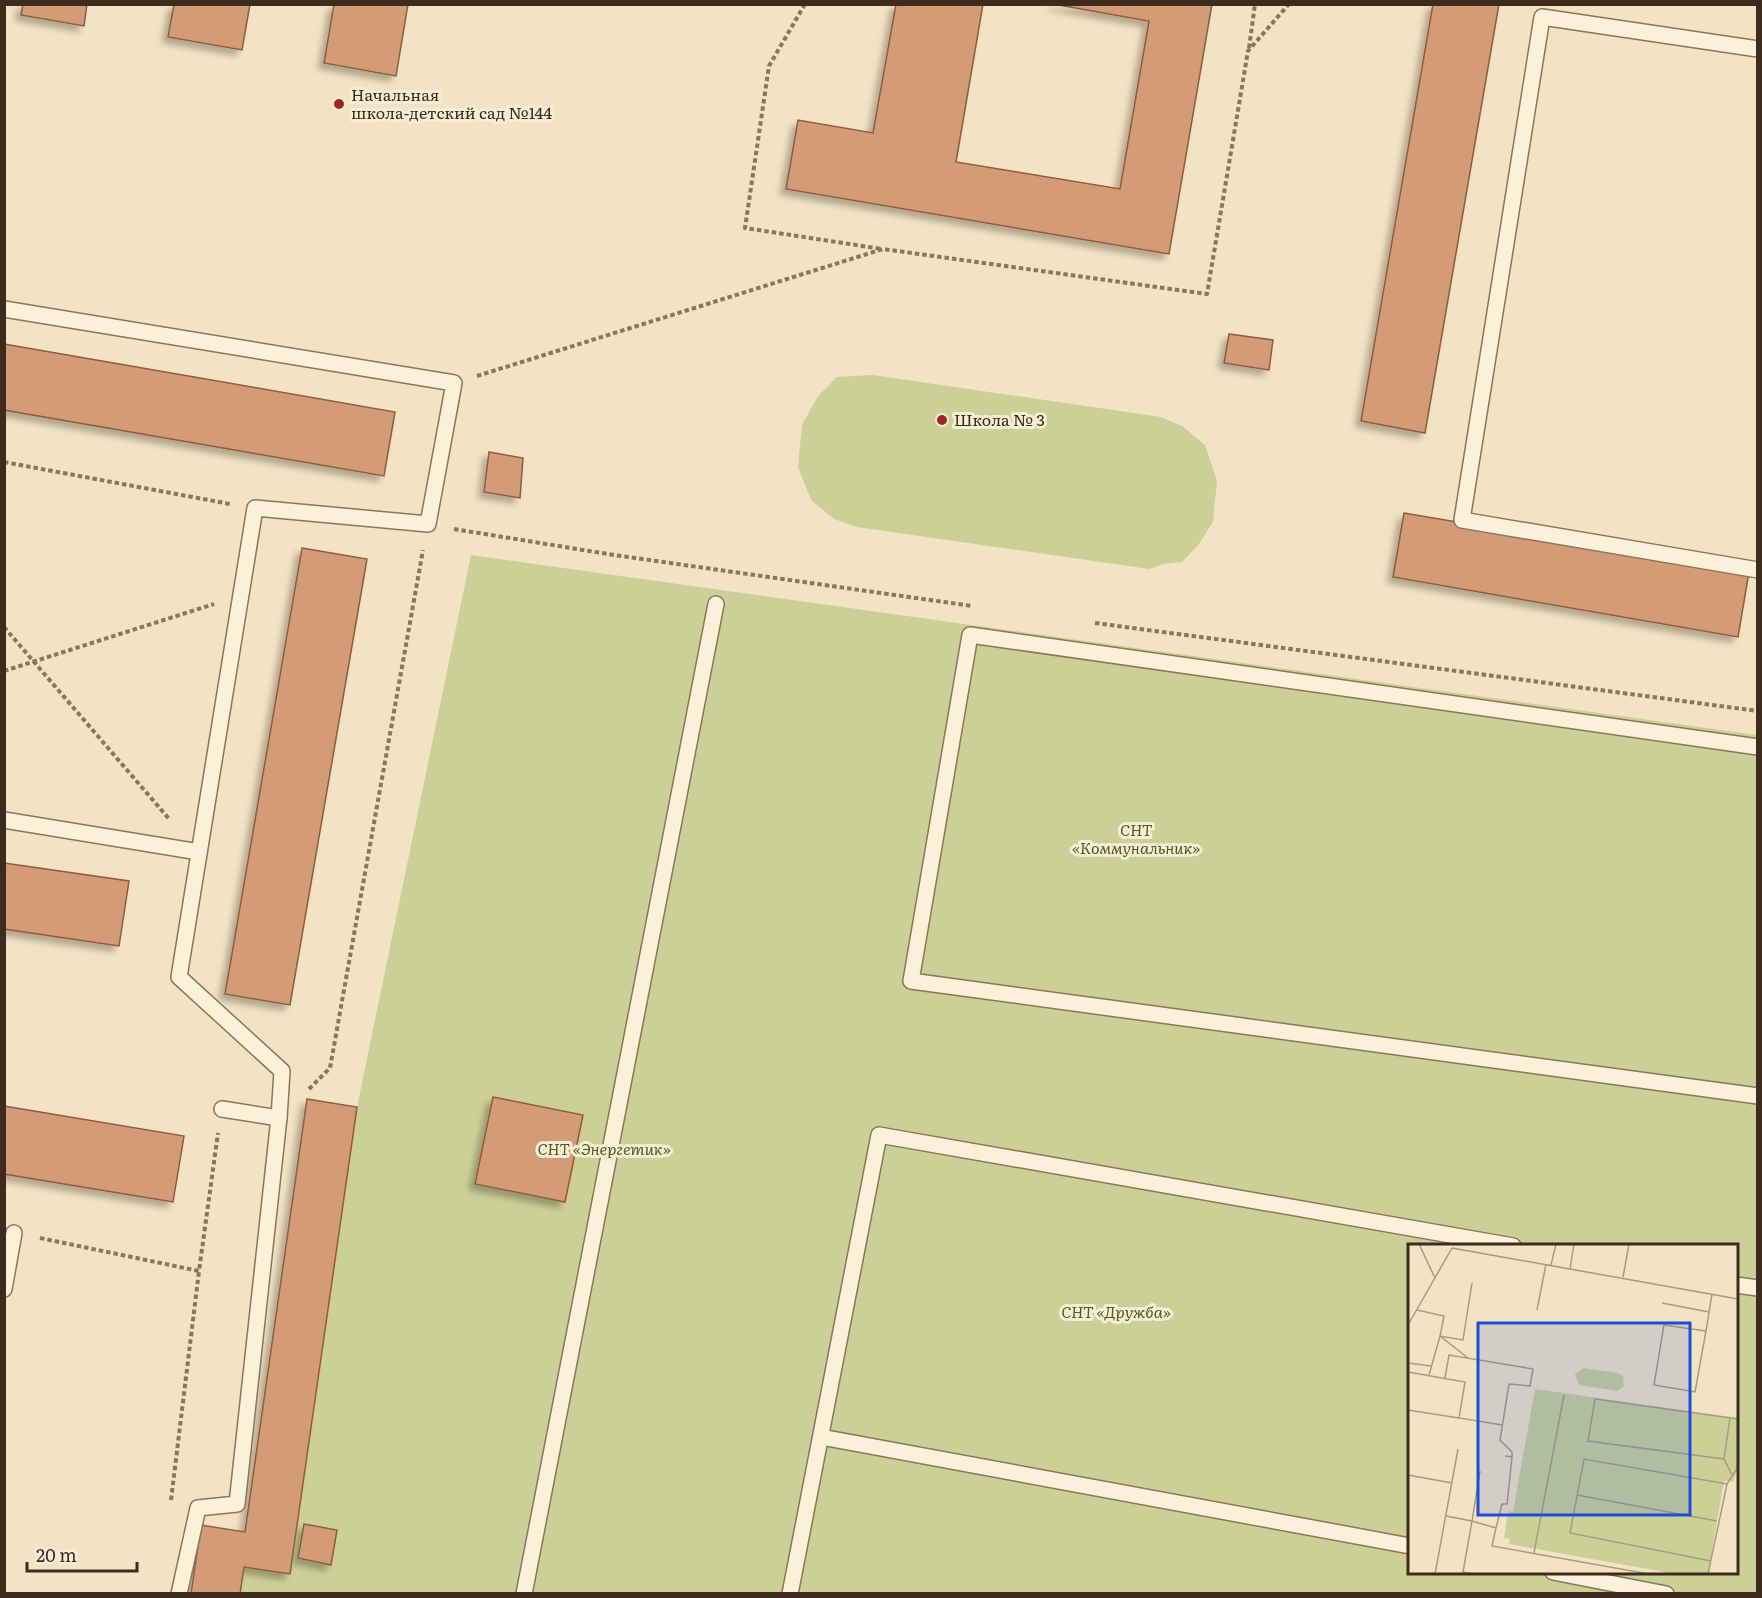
<svg xmlns="http://www.w3.org/2000/svg" width="1762" height="1598" font-family="Literata,serif">
  <style>
    .green { fill: #cbd196; fill-rule: evenodd }
    .building { fill: #d39c77; stroke: #8f5c3c; stroke-width: 1.5; filter: url(#shadow) }
    .lines { fill: none; stroke-linecap: round; stroke-linejoin: round }
    .lane-casing { stroke: #8e7458; stroke-width: 18 }
    .path { stroke: #8e7458; stroke-width: 4; stroke-dasharray: 4.5 3; stroke-linecap: butt }
    .lane { stroke: #fbf0d8; stroke-width: 15 }
    .poi-dot { fill: #a22326; stroke: #f8edd4; stroke-width: 2 }
    .labels { text-anchor: middle; stroke-width: 6; stroke-linejoin: round; paint-order: stroke }
    .poi-label { font-size: 16px; fill: #3d2c1e; stroke: #f8edd4; text-anchor: start }
    .park-label { font-size: 16px; font-style: italic; fill: #4e5b22; stroke: #f8edd4 }
    .inset-road { fill: none; stroke: #aa9a82; stroke-width: 1.5 }
    .view { fill: #1d4ed8; fill-opacity: 0.15; stroke: #1d4ed8; stroke-width: 3 }
    .inset-edge { fill: none; stroke: #3d2c1e; stroke-width: 3 }
  </style>
  <defs>
    <filter id="shadow"><feDropShadow dx="-5.5" dy="5.5" stdDeviation="3" flood-color="#0004"/></filter>
  </defs>
  <rect width="100%" height="100%" fill="#f2e3c4"/>
  <!-- green -->
  <g class="green">
    <path d="M873,375L1161,417L1182,426L1205,445L1217,481L1213,522L1199,544L1182,562L1164,564L1149,569L857,527L834,519L811,500L798,467L802,425L818,396L837,377Z"/>
    <path d="M471,555L1757,735V1593L240,1594L244,1567L290,1573L357,1107ZM1410,1246H1736V1572H1410Z"/>
  </g>
  <!-- building -->
  <g class="building">
    <path d="M23,4H87L84,26L21,15Z"/>
    <path d="M174,4H250L242,50L168,37Z"/>
    <path d="M334,4H408L396,76L324,63Z"/>
    <path d="M896,4H983L956,162L1120,189L1149,21L1053,4H1212L1169,254L786,189L798,120L873,133Z"/>
    <path d="M1433,4H1499L1425,433L1361,421Z"/>
    <path d="M1229,334L1273,340L1269,370L1224,363Z"/>
    <path d="M4,344L395,412L384,476L4,410Z"/>
    <path d="M489,452L523,458L520,498L484,492Z"/>
    <path d="M1404,513L1749,572L1738,637L1393,577Z"/>
    <path d="M302,548L367,559L290,1005L225,994Z"/>
    <path d="M4,863L129,881L119,946L4,929Z"/>
    <path d="M493,1097L583,1115L565,1202L475,1184Z"/>
    <path d="M307,1099L357,1107L290,1574L244,1567L240,1594H191L201,1525L245,1532Z"/>
    <path d="M4,1106L184,1136L173,1202L4,1174Z"/>
    <path d="M304,1524L337,1530L331,1565L298,1558Z"/>
  </g>
  <g class="lines">
    <!-- lane casing -->
    <g class="lane-casing">
      <g id="lane">
        <path d="M1758,49L1542,17L1462,520L1758,570"/>
        <path d="M4,309L454,383L428,524L255,508L179,977L282,1071L279,1118"/>
        <path d="M1758,747L970,635L911,981L1758,1096"/>
        <path d="M4,820L199,852"/>
        <path d="M1736,1285L1758,1288"/>
        <path d="M4,1289L14,1233"/>
        <path d="M821,1437L1410,1546"/>
        <path d="M1553,1572L1666,1594"/>
        <path d="M179,1594L198,1508L237,1504L279,1118L222,1109"/>
        <path d="M524,1594L716,604"/>
        <path d="M790,1594L879,1135L1513,1246"/>
      </g>
    </g>
    <!-- path -->
    <g class="path">
      <path d="M805,4L769,66L745,228L882,249"/>
      <path d="M1249,48L1255,4"/>
      <path d="M477,376L883,249L1207,294L1248,51L1289,4"/>
      <path d="M4,462L230,504"/>
      <path d="M454,529L614,555L972,606"/>
      <path d="M1095,623L1758,711"/>
      <path d="M4,627L170,820"/>
      <path d="M4,671L214,604"/>
      <path d="M309,1089L330,1068L423,550"/>
      <path d="M40,1238L199,1271L218,1133"/>
      <path d="M171,1500L199,1271"/>
    </g>
    <!-- lane -->
    <use href="#lane" class="lane"/>
  </g>
  <!-- markers -->
  <g class="poi-dot">
    <circle cx="339" cy="104" r="6"/>
    <circle cx="942" cy="420" r="6"/>
  </g>
  <g class="labels">
    <!-- poi labels -->
    <g class="poi-label">
      <text x="351" y="101">Начальная<tspan x="351" dy="18">школа-детский сад №144</tspan></text>
      <text x="954" y="426">Школа № 3</text>
    </g>
    <!-- park labels -->
    <g class="park-label">
      <text x="1136" y="836">СНТ<tspan x="1136" dy="18">«Коммунальник»</tspan></text>
      <text x="604" y="1155">СНТ «Энергетик»</text>
      <text x="1116" y="1318">СНТ «Дружба»</text>
    </g>
  </g>
  <!-- overview -->
  <g transform="translate(1408 1244)">
    <rect width="330" height="330" fill="#f2e3c4"/>
    <path d="M175,124L210,129L215,132L216,142L209,147L171,141L167,130ZM127,145L330,174V224L325,238L316,237L300,330H267L101,300L102,295L96,294L100,267L105,268Z" fill="#cbd196"/>
    <path class="inset-road" d="M11,0L27,34M44,4L330,55M143,21L148,0M162,25L166,0M215,33L221,0M254,59L301,68M9,66L36,72L32,92L60,114M129,66L138,20M0,81L44,4M298,87L256,81L246,141L287,148L298,87L304,50M0,119L23,122M0,128L57,138L51,174L94,181M21,131L32,92L55,96L64,39M37,134L41,111L125,125L122,142L101,140L92,196L104,208V213M0,166L51,174M316,215L322,174M0,231L44,239M324,231L316,215L180,197L187,155L330,175M169,251L309,277M38,272L64,277L72,227M88,284L84,302L241,330M126,309L156,151M303,317L162,289L176,215L319,240M27,330L50,205M65,330L55,328L64,277L88,284L94,260H99L104,213L97,212M300,330L319,240L330,223"/>
    <path class="view" d="M70,79H282V271H70Z"/>
    <rect width="330" height="330" class="inset-edge"/>
  </g>
  <!-- border -->
  <rect width="1762" height="1598" fill="none" stroke="#3d2c1e" stroke-width="12"/>
  <!-- scale -->
  <path d="M27 1562v9h110v-9" fill="none" stroke="#3d2c1e" stroke-width="3"/>
  <text x="36" y="1562" font-size="18" fill="#3d2c1e" stroke="#f8edd4" stroke-width="4.5" paint-order="stroke">20 m</text>
</svg>
